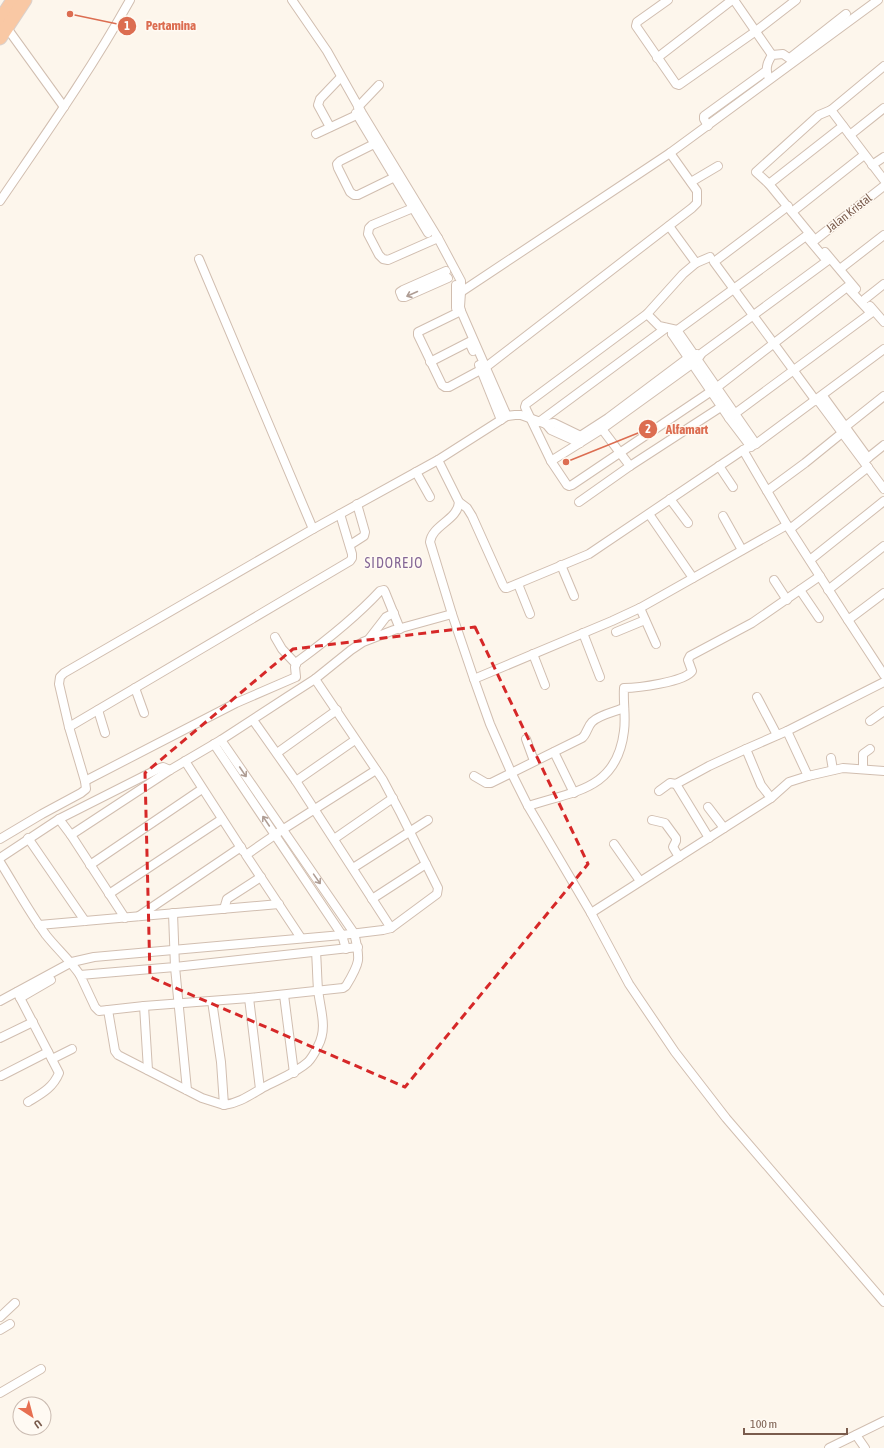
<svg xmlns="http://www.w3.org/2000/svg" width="884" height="1448" font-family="'Asap Condensed',sans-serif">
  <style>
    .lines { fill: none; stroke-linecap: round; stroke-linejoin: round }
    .minor-casing { stroke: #d1beb0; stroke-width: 10 }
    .trunk-casing { stroke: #dad1cd; stroke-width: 15 }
    .minor { stroke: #fff; stroke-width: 8 }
    .trunk { stroke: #f9c8a4; stroke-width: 13 }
    .oneway { stroke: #af9d94 }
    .marked { fill: none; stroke: #d62828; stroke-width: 3; stroke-dasharray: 8 5; stroke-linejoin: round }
    .labels { text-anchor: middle; stroke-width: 3; stroke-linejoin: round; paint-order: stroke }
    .street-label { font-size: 12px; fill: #7a5c4d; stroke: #fffaf3 }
    .quarter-label { font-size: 14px; letter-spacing: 1px; fill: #846695; stroke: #fffaf3 }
    .leader { fill: none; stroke: #dc6d51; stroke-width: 1.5 }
    .callout-dot { fill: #dc6d51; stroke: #fffaf3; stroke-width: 1.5 }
    .mark-label { font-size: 12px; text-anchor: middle; font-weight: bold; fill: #fff }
    .callout-label { font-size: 13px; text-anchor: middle; font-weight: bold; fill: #dc6d51; stroke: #fffaf3; stroke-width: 3; stroke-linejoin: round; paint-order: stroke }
  </style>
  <rect width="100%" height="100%" fill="#fdf6ec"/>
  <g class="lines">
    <!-- minor casing -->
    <g class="minor-casing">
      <g id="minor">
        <path d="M292,0L327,51L362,113L438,238L461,281V292L670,153L878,0"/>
        <path d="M668,0L637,22L636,26L676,84L679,85L756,31L796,0"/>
        <path d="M734,0L772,55"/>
        <path d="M7,28L64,107"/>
        <path d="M657,58L732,0"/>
        <path d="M790,58L846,14"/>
        <path d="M768,76C765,67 768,62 772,55L783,54L793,61"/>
        <path d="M358,107L379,85"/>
        <path d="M831,110L884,180"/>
        <path d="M356,113L428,233"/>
        <path d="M708,126L704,119V116L766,71"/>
        <path d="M330,127L318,105L320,99L341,77"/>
        <path d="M316,134L361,113"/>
        <path d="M850,135L884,108"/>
        <path d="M374,144L340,161L337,164L338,168L350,192L354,195H358L399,175"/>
        <path d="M872,165L884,157"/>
        <path d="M691,182L718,166"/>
        <path d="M769,184L756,172L819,115L831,110L884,66"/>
        <path d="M0,201C45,135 91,70 130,0"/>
        <path d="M788,206L714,262L816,401"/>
        <path d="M413,208L372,225L369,228L368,234L379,255L383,259L388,260L438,238"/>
        <path d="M792,212L864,155"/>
        <path d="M669,226L696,263"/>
        <path d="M814,239L769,184L843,126"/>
        <path d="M815,240L884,186"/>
        <path d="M825,252L856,289"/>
        <path d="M710,257L696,263L683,274L647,314L526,404L525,407L551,461L567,485L569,486L572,485L716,388L847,287L871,313L729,418"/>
        <path d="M199,259L313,529"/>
        <path d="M840,269L884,235"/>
        <path d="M446,271L403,290L400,292L402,297H405L448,278"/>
        <path d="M456,285V308"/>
        <path d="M461,292L460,307L461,311L507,416"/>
        <path d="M865,299L884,284"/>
        <path d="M870,306L884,322"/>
        <path d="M461,311L418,332V335L442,385L445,387H449L486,367L692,208L697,203V191L670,153"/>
        <path d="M647,314L659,326L677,330L756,444"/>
        <path d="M672,330V334L729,418L751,447"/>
        <path d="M430,362L469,342L473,351"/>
        <path d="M479,365L501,420"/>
        <path d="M823,396L868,458"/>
        <path d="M817,399L884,489"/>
        <path d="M539,422L666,328"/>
        <path d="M546,424L554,423L585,438"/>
        <path d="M602,429L630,466"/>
        <path d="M574,440L608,418L688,358L697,354"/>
        <path d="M743,450L787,525L848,620L884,593"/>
        <path d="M438,460L459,502C458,520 432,525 430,542L452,614L474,679L490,724L511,772L528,806L591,913L629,984L675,1052L726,1118L884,1302"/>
        <path d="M551,461L602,429L692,364L697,360L702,353L827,261L806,236L672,334"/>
        <path d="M864,461L884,445"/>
        <path d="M719,466L733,487"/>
        <path d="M416,472L430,497"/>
        <path d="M767,491L805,463L842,433L845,427L884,396"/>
        <path d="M670,499L688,523"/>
        <path d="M459,502L467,508L472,516L503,585L505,588H507L589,554L743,450L756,444L884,349"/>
        <path d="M579,502L630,466L727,403"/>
        <path d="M649,514L693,578"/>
        <path d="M723,516L742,550"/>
        <path d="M790,529L868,467"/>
        <path d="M350,545L364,536L365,532L357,504"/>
        <path d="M810,560L884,501"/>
        <path d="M561,565L574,596"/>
        <path d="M774,580L787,600"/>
        <path d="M518,584L530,614"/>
        <path d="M800,590L819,618"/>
        <path d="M828,590L884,546"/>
        <path d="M640,608L656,644"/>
        <path d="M848,620L884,675"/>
        <path d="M616,632L645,620"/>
        <path d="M583,633L600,677"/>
        <path d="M275,637L282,649L296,664"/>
        <path d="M369,639L386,617L394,613"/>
        <path d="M533,654L545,685"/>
        <path d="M474,679L612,621L640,608L787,525"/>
        <path d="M135,688L144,713"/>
        <path d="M757,697L777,735"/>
        <path d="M98,710L105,733"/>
        <path d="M253,720L296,781L391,928"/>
        <path d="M870,721L884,711"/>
        <path d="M69,727L350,561L352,558V554L340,514"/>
        <path d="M526,739L534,761"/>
        <path d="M214,744L342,935L346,949"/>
        <path d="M554,752L574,793"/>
        <path d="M277,753L337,710"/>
        <path d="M831,758L833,770"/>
        <path d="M185,761L243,851"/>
        <path d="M863,769V754L870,749"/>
        <path d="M474,776L486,783H491L582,738C587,734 587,727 592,722C599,715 614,712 624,708"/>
        <path d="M808,776L843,768L884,771"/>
        <path d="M85,781L236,703L296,677L295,667L297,662C327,640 355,618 380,591L384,590L385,592L400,629"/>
        <path d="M296,781L355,740"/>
        <path d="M676,784L709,838"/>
        <path d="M659,791L670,783L676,784L709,766L746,749"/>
        <path d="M771,798L789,782L808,776L787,731"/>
        <path d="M528,806C574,791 617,790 624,731C626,717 623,702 624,688C637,688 685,682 692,671L688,660L690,656L752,623L820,576"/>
        <path d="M708,807L724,828"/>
        <path d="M59,819L71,835"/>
        <path d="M652,820L665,823L676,838V841L673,847L679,857"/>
        <path d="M28,838L85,921"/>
        <path d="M0,839L42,814L81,793L86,789L85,781L69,727L59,684L60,677L64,673L313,529L438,460L507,416L515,415H521L546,424L551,430L580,443"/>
        <path d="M334,839L393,798"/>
        <path d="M614,844L640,881"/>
        <path d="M0,858L59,819L160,768L163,767L170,770"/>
        <path d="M0,862C15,886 29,912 46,935C57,949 70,960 80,975"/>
        <path d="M90,865L202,789"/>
        <path d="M353,868L428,820"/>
        <path d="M109,894L222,819"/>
        <path d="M372,899L426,864"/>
        <path d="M224,909L227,899L261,877"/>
        <path d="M173,913L175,967L80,975L95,1007L99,1011L144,1006L249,998L343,988L346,986C360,963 361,960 354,933L221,740"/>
        <path d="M591,913L771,798L761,785L746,749L787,731L884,682"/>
        <path d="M139,916L241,847"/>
        <path d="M125,918L71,835L170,770L221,740L287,697L315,679L351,650L363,642L394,630L452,614"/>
        <path d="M39,925L279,904"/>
        <path d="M301,938L246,855L282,830L376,770"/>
        <path d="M17,992L59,1073C53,1088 41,1094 28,1102"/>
        <path d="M284,995L294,1073"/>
        <path d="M20,998L51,980"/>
        <path d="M249,998L260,1089"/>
        <path d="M0,1001L72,962L94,957L342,935L383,930L391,928L437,894L438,888L401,814L383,780L315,679"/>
        <path d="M212,1001L221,1062L224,1105C241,1103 254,1092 268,1085C282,1078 297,1072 308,1062C313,1057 315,1052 318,1046C328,1027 320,1010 318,989C317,977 317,965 316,952"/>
        <path d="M144,1006L148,1070"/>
        <path d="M108,1010L115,1051L118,1055L202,1098L224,1105"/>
        <path d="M0,1038L33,1022"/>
        <path d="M52,1059L72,1049"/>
        <path d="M1,1076L48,1052"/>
        <path d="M187,1090L175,967L358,947"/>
        <path d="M0,1317L15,1303"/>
        <path d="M0,1330L10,1324"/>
        <path d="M0,1393L41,1369"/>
        <path d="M856,1435L865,1448"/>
        <path d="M829,1448L884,1421"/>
      </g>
    </g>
    <!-- trunk casing -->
    <g class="trunk-casing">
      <g id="trunk">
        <path d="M0,20L13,0"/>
        <path d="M0,38L25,0"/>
      </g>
    </g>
    <!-- minor -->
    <use href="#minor" class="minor"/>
    <!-- trunk -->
    <use href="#trunk" class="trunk"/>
  </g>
  <!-- one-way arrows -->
  <defs><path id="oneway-shaft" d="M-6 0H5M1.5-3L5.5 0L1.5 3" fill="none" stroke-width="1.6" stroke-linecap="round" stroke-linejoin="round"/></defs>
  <g class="oneway">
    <use href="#oneway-shaft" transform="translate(412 294) rotate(156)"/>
    <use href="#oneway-shaft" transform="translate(243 772) rotate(56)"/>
    <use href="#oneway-shaft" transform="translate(266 821) rotate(-124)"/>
    <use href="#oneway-shaft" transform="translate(317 879) rotate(55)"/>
  </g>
  <!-- marked area -->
  <path class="marked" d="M475,627L588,864L405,1087L150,977L145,773L293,649Z"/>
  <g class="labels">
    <!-- street labels -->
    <g class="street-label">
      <text transform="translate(849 213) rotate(-38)" y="4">Jalan Kristal</text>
    </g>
    <!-- quarter labels -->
    <g class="quarter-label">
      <text x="394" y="568">SIDOREJO</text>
    </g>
  </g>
  <!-- callouts -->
  <path class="leader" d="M70 14L127 26M566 462L648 429"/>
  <g class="callout-dot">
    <circle cx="70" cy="14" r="4"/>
    <circle cx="566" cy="462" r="4"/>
    <circle cx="127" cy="26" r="10"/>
    <circle cx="648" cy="429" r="10"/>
  </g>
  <g class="mark-label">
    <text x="127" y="30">1</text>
    <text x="648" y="433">2</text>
  </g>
  <g class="callout-label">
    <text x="171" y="30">Pertamina</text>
    <text x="687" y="434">Alfamart</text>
  </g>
  <!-- north arrow -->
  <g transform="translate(32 1416) rotate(144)"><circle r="19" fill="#fffaf3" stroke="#cabbb1"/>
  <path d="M0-3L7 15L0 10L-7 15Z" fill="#e76f51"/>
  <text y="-6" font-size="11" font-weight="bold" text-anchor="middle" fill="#7a5c4d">U</text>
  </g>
  <!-- scale -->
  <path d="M744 1428v6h103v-6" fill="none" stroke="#7a5c4d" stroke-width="2"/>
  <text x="750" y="1428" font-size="12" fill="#7a5c4d" stroke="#fffaf3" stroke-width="3" paint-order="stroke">100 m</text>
</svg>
